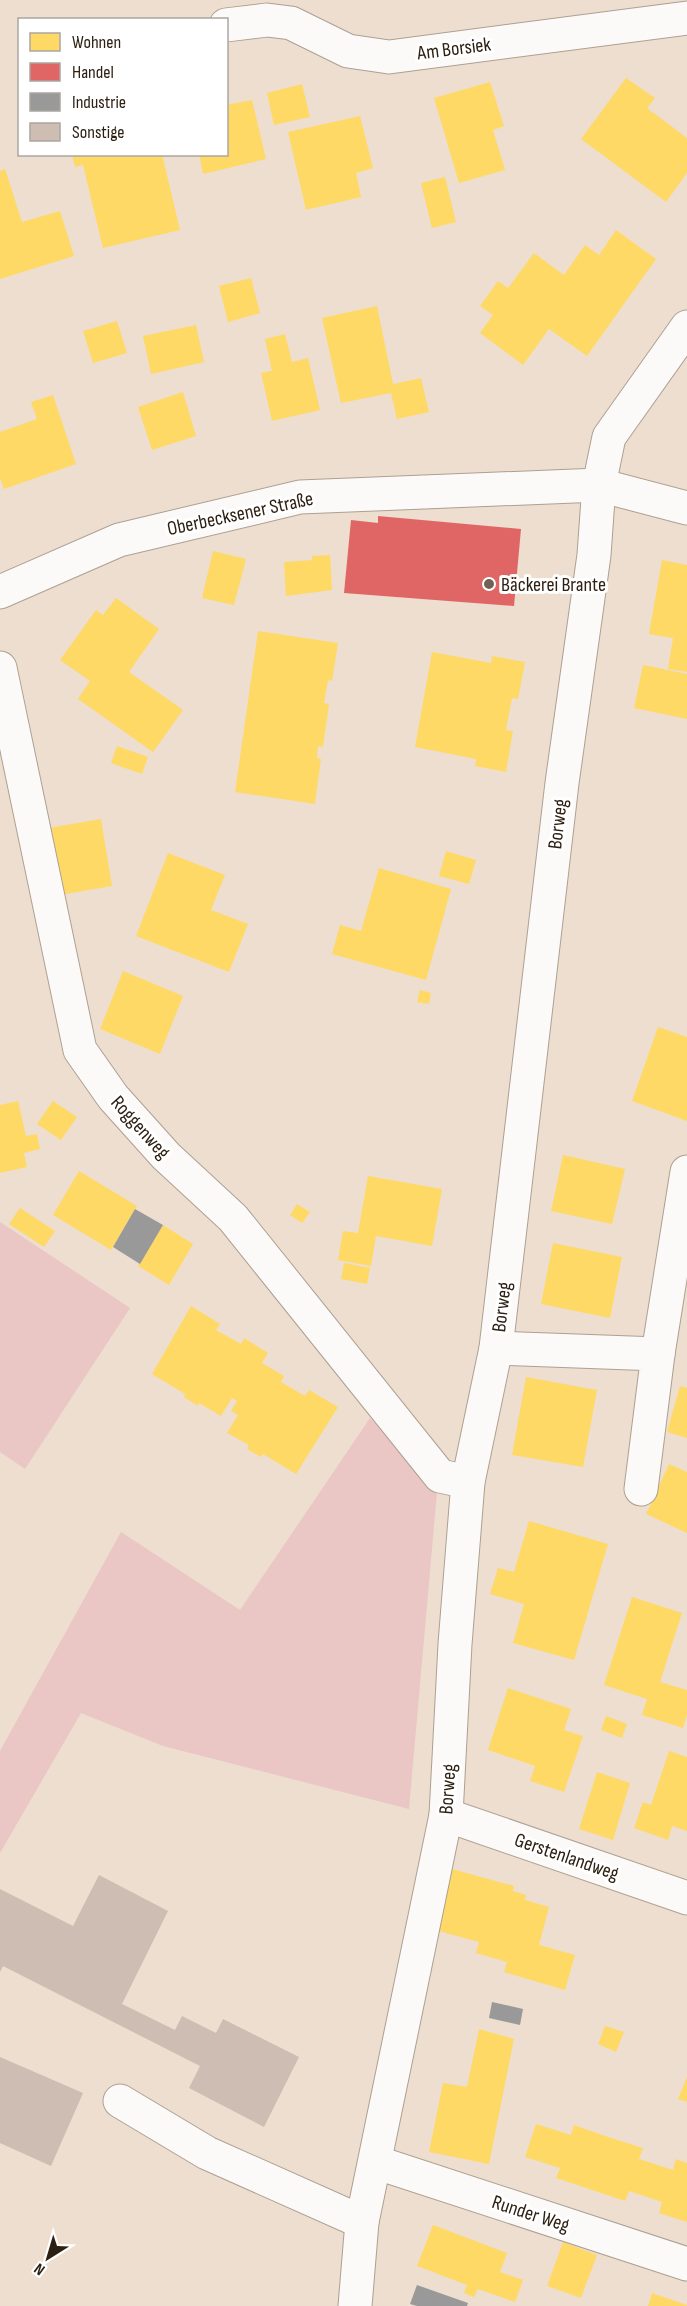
<svg xmlns="http://www.w3.org/2000/svg" width="687" height="2306" font-family="'Sofia Sans Condensed',sans-serif">
  <style>
    .green { fill: #eac6c5 }
    .homes { fill: #ffd966 }
    .shops { fill: #e06666 }
    .industry { fill: #999 }
    .building { fill: #cdbdb2 }
    .lines { fill: none; stroke-linecap: round; stroke-linejoin: round }
    .minor-casing { stroke: #ada093; stroke-width: 35 }
    .minor { stroke: #fcfaf8; stroke-width: 33 }
    .poi-dot { fill: #706255; stroke: #fff; stroke-width: 2 }
    .labels { text-anchor: middle; stroke-width: 6; stroke-linejoin: round; paint-order: stroke }
    .street-label { font-size: 20px; fill: #2d2013; stroke: #fff }
    .poi-label { font-size: 20px; fill: #2d2013; stroke: #fff; text-anchor: start }
  </style>
  <rect width="100%" height="100%" fill="#eddecf"/>
  <!-- green -->
  <g class="green">
    <path d="M0,1222L130,1308L25,1469L0,1452Z"/>
    <path d="M370,1418L437,1492L409,1809L163,1746L81,1713L0,1853V1751L121,1532L240,1610Z"/>
  </g>
  <!-- homes -->
  <g class="homes">
    <path d="M626,78L655,98L647,108L687,138V173L666,202L581,139Z"/>
    <path d="M490,82L504,126L493,130L505,170L459,183L434,98Z"/>
    <path d="M302,84L310,117L274,125L267,93Z"/>
    <path d="M252,100L266,159L203,174L199,154H226V105Z"/>
    <path d="M360,116L373,168L356,173L361,197L306,210L288,132Z"/>
    <path d="M72,154H162L180,230L103,248L83,165L75,167Z"/>
    <path d="M5,169L22,222L60,211L74,256L0,279V171Z"/>
    <path d="M445,177L456,222L432,228L421,183Z"/>
    <path d="M616,230L656,259L587,356L549,329L523,365L480,333L493,315L480,306L498,281L508,288L534,253L564,275L585,245L599,255Z"/>
    <path d="M251,278L260,313L228,322L219,286Z"/>
    <path d="M377,306L393,384L421,378L429,412L397,419L391,393L341,403L322,318Z"/>
    <path d="M117,321L127,353L93,363L83,331Z"/>
    <path d="M196,325L204,362L151,374L143,336Z"/>
    <path d="M285,334L292,362L308,358L320,410L272,421L261,373L272,371L265,339Z"/>
    <path d="M183,392L196,436L152,450L138,407Z"/>
    <path d="M53,395L76,464L4,489L0,478V432L37,419L31,402Z"/>
    <path d="M213,551L246,559L234,605L202,598Z"/>
    <path d="M330,555L332,590L286,596L284,562L312,560V556Z"/>
    <path d="M662,560L687,565V672L668,669L673,638L649,634Z"/>
    <path d="M116,598L159,629L129,672L183,710L153,752L78,699L90,681L60,660L96,610L103,615Z"/>
    <path d="M258,631L338,643L332,681L328,680L324,703L329,704L323,747L318,746L317,758L321,759L315,804L235,792Z"/>
    <path d="M432,652L491,663L492,656L525,662L518,699L512,698L506,730L513,731L506,772L475,766L476,759L415,747Z"/>
    <path d="M643,665L687,674V719L634,708Z"/>
    <path d="M117,746L148,757L142,774L111,763Z"/>
    <path d="M101,819L112,886L54,896L43,829Z"/>
    <path d="M446,851L476,860L469,884L439,876Z"/>
    <path d="M168,853L225,875L211,910L248,924L229,972L136,936Z"/>
    <path d="M379,868L451,889L426,980L332,954L340,925L361,931Z"/>
    <path d="M123,971L183,996L160,1054L100,1029Z"/>
    <path d="M420,990L431,993L429,1004L417,1002Z"/>
    <path d="M658,1027L687,1037V1121L632,1101Z"/>
    <path d="M18,1101L26,1136L37,1134L40,1149L24,1153L27,1167L0,1173V1105Z"/>
    <path d="M53,1101L77,1117L61,1140L37,1124Z"/>
    <path d="M563,1155L625,1169L612,1224L551,1211Z"/>
    <path d="M79,1171L137,1206L111,1250L53,1215Z"/>
    <path d="M368,1176L442,1189L432,1246L376,1236L371,1266L338,1260L343,1231L358,1233Z"/>
    <path d="M297,1204L310,1212L302,1223L290,1215Z"/>
    <path d="M20,1208L55,1231L44,1247L9,1224Z"/>
    <path d="M163,1225L193,1244L169,1285L138,1266Z"/>
    <path d="M553,1243L622,1257L610,1318L541,1304Z"/>
    <path d="M344,1263L370,1268L367,1284L341,1279Z"/>
    <path d="M191,1306L220,1324L216,1330L241,1344L244,1338L268,1353L262,1363L284,1376L281,1382L305,1396L309,1390L338,1407L296,1474L263,1454L261,1457L247,1449L249,1445L227,1433L238,1415L231,1411L237,1401L232,1398L221,1416L199,1403L198,1406L184,1397L185,1394L152,1374Z"/>
    <path d="M526,1377L597,1390L583,1467L512,1455Z"/>
    <path d="M680,1386L687,1388V1438L667,1432Z"/>
    <path d="M669,1464L687,1472V1533L646,1514Z"/>
    <path d="M529,1521L608,1544L574,1660L513,1643L524,1604L490,1594L498,1568L514,1572Z"/>
    <path d="M632,1597L682,1613L660,1682L687,1690V1715L683,1728L642,1715L647,1699L604,1685Z"/>
    <path d="M508,1688L571,1709L564,1730L583,1736L564,1792L530,1781L535,1766L488,1750Z"/>
    <path d="M606,1716L627,1724L622,1738L601,1730Z"/>
    <path d="M669,1751L687,1757V1831L672,1826L668,1840L634,1828L643,1802L651,1805Z"/>
    <path d="M597,1772L630,1783L613,1840L579,1829Z"/>
    <path d="M452,1869L514,1886L513,1891L526,1895L525,1900L549,1907L539,1945L575,1955L565,1990L504,1972L507,1962L476,1953L479,1942L435,1930Z"/>
    <path d="M605,2026L624,2032L616,2052L598,2044Z"/>
    <path d="M479,2029L514,2039L489,2164L429,2152L443,2083L467,2087Z"/>
    <path d="M687,2077V2102L678,2099Z"/>
    <path d="M536,2124L571,2135L574,2125L608,2137L643,2148L639,2159L673,2170L676,2159L687,2163V2222L659,2213L662,2202L629,2191L625,2201L556,2178L560,2168L525,2157Z"/>
    <path d="M433,2225L507,2253L500,2272L523,2280L515,2302L478,2289L474,2297L464,2293L467,2285L417,2266Z"/>
    <path d="M563,2242L597,2255L581,2298L547,2286Z"/>
    <path d="M652,2293L687,2305V2306H648Z"/>
  </g>
  <!-- shops -->
  <path class="shops" d="M378,516L521,529L514,606L344,593L351,520L378,523Z"/>
  <!-- industry -->
  <g class="industry">
    <path d="M135,1209L163,1225L140,1264L113,1247Z"/>
    <path d="M492,2002L523,2009L520,2025L489,2018Z"/>
    <path d="M417,2285L468,2303L467,2306H417L410,2304Z"/>
  </g>
  <!-- building -->
  <g class="building">
    <path d="M99,1875L168,1911L122,2004L175,2030L182,2016L216,2033L223,2019L299,2057L264,2127L189,2088L200,2066L3,1966L0,1972V1889L73,1926Z"/>
    <path d="M0,2057L83,2093L51,2166L0,2143Z"/>
  </g>
  <g class="lines">
    <!-- minor casing -->
    <g class="minor-casing">
      <g id="minor">
        <path d="M226,25L267,20L291,23L348,51L389,57L687,18"/>
        <path d="M0,592L119,540L300,497L599,485L687,508"/>
        <path d="M0,668L80,1050L113,1097L166,1156L233,1218L440,1476L468,1482"/>
        <path d="M496,1348L658,1354L641,1489"/>
        <path d="M658,1354L687,1172"/>
        <path d="M446,1815L687,1898"/>
        <path d="M120,2101L207,2153L362,2222"/>
        <path d="M375,2162L687,2264"/>
        <path d="M355,2306L362,2222L446,1815L455,1644L468,1482L496,1348L562,783L594,555L599,485L609,437L687,327"/>
      </g>
    </g>
    <!-- minor -->
    <use href="#minor" class="minor"/>
  </g>
  <!-- markers -->
  <circle class="poi-dot" cx="489" cy="584" r="6"/>
  <g class="labels">
    <!-- street labels -->
    <g class="street-label">
      <text transform="translate(454 48) rotate(-7)" y="7">Am Borsiek</text>
      <text transform="translate(240 513) rotate(-12)" y="7">Oberbecksener Straße</text>
      <text transform="translate(557 824) rotate(-83)" y="7">Borweg</text>
      <text transform="translate(141 1127) rotate(48)" y="7">Roggenweg</text>
      <text transform="translate(501 1307) rotate(-83)" y="7">Borweg</text>
      <text transform="translate(447 1789) rotate(-86)" y="7">Borweg</text>
      <text transform="translate(567 1856) rotate(19)" y="7">Gerstenlandweg</text>
      <text transform="translate(531 2213) rotate(18)" y="7">Runder Weg</text>
    </g>
    <!-- poi labels -->
    <g class="poi-label">
      <text x="501" y="591">Bäckerei Brante</text>
    </g>
  </g>
  <!-- legend -->
  <rect x="18" y="18" width="210" height="138" fill="#ffffff" stroke="#aba6a1" stroke-width="1.5"/>
  <rect x="30" y="33" width="30" height="18" fill="#ffd966" stroke="#aba6a1" stroke-width="1.5"/>
  <text x="72" y="48" font-size="18" fill="#2d2013">Wohnen</text>
  <rect x="30" y="63" width="30" height="18" fill="#e06666" stroke="#aba6a1" stroke-width="1.5"/>
  <text x="72" y="78" font-size="18" fill="#2d2013">Handel</text>
  <rect x="30" y="93" width="30" height="18" fill="#999999" stroke="#aba6a1" stroke-width="1.5"/>
  <text x="72" y="108" font-size="18" fill="#2d2013">Industrie</text>
  <rect x="30" y="123" width="30" height="18" fill="#cdbdb2" stroke="#aba6a1" stroke-width="1.5"/>
  <text x="72" y="138" font-size="18" fill="#2d2013">Sonstige</text>
  <!-- north arrow -->
  <g transform="translate(48 2258) rotate(217)" stroke="#ffffff" stroke-width="4.5" paint-order="stroke">
  <path d="M0-4.5L10 22L0 15L-10 22Z" fill="#2d2013"/>
  <text y="-9" font-size="16" font-weight="bold" text-anchor="middle" fill="#2d2013">N</text>
  </g>
</svg>
